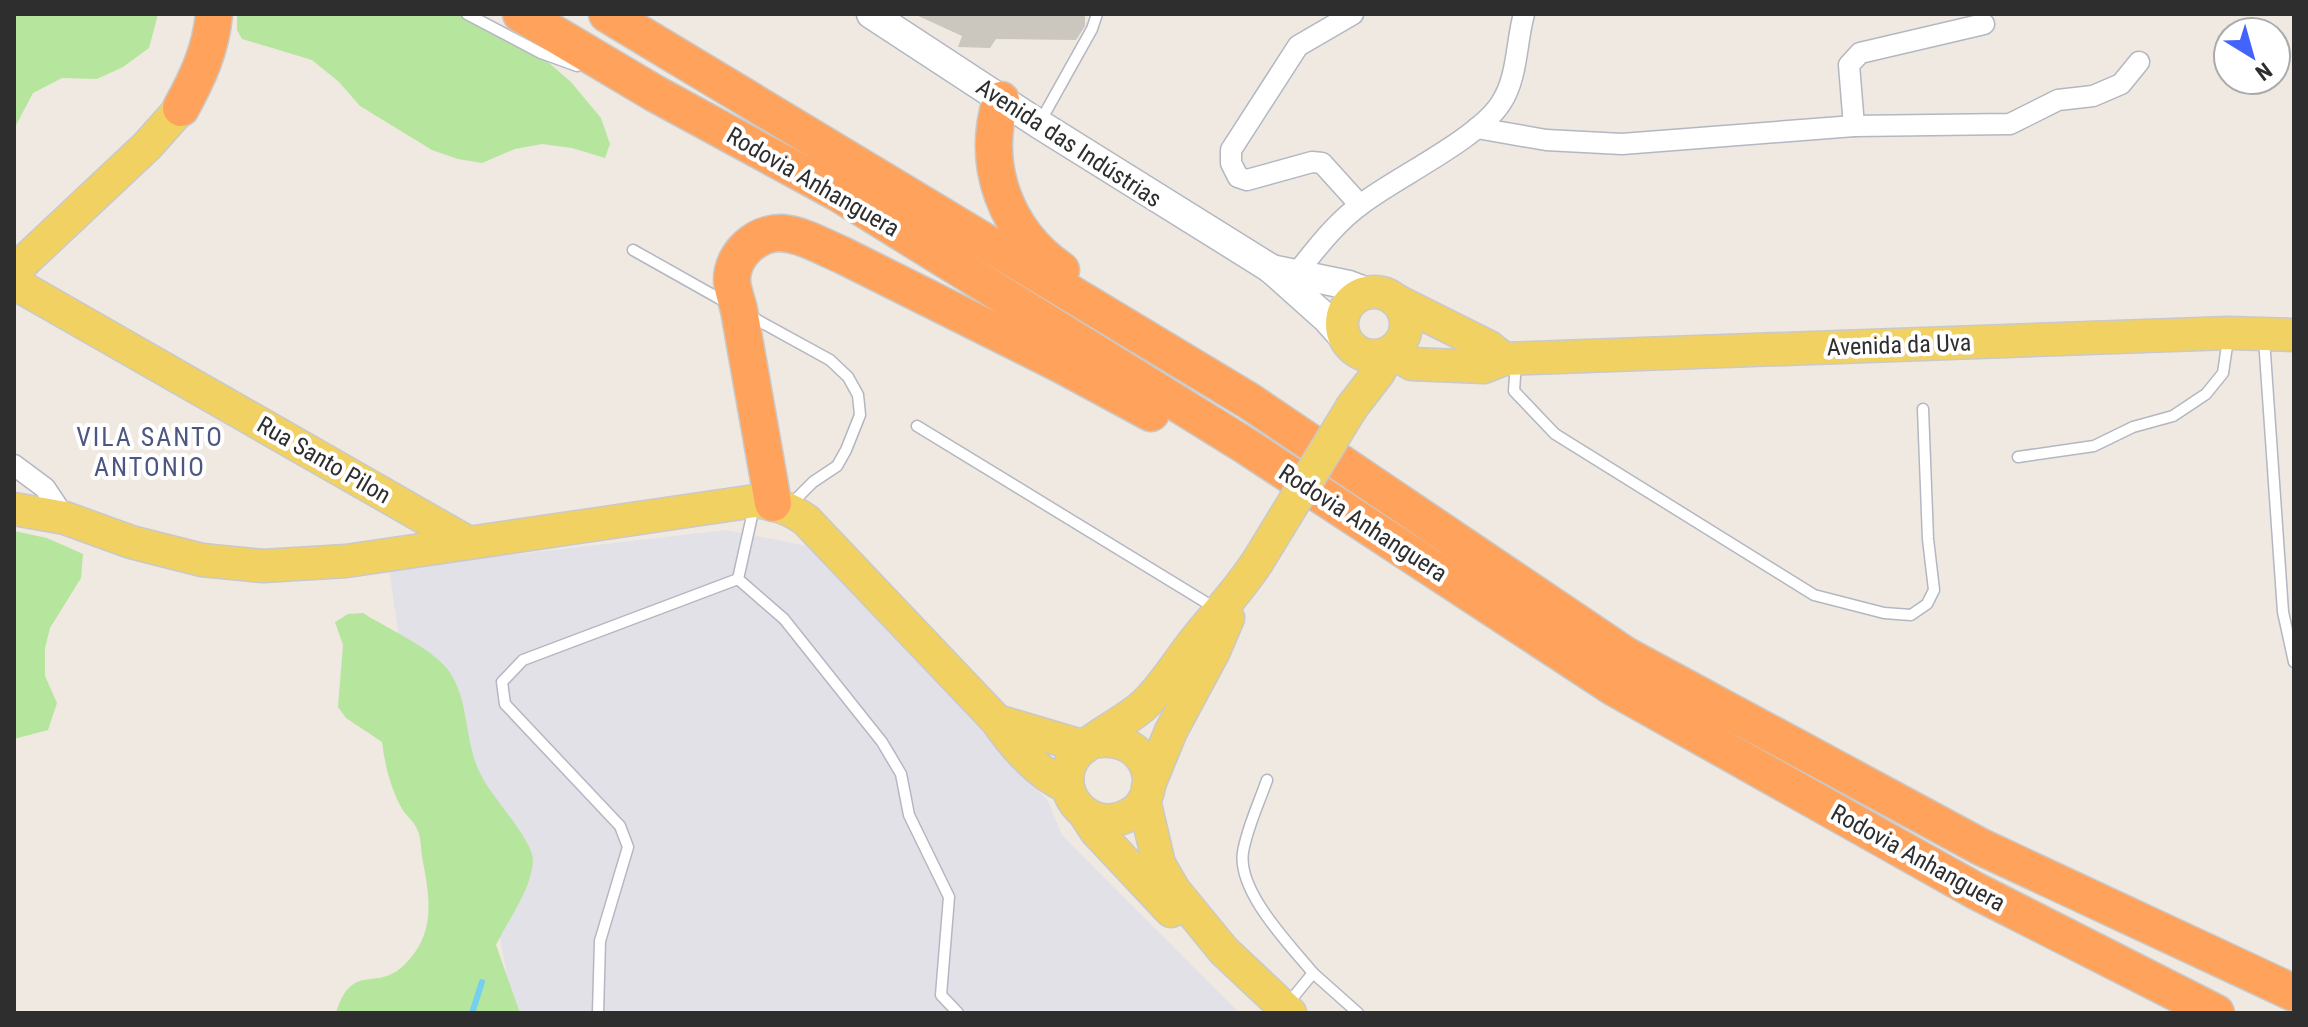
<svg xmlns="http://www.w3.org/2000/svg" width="2308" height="1027" font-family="'Roboto Condensed',sans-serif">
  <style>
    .industrial { fill: #e3e1e8 }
    .green { fill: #b6e59e }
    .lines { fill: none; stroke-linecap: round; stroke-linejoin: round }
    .stream { stroke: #75cff0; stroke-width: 6 }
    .building { fill: #cbc7bf }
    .service-casing { stroke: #b4b7c1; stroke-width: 13 }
    .minor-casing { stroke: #b4b7c1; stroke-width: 23 }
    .secondary-casing { stroke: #b4b7c1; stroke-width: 31 }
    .primary-casing { stroke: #c9c9c9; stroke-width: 35 }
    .motorway-casing { stroke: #c9c9c9; stroke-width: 39 }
    .service { stroke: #fff; stroke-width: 10 }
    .minor { stroke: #fff; stroke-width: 20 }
    .secondary { stroke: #fff; stroke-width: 28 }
    .primary { stroke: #f2d163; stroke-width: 32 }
    .motorway { stroke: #ffa35c; stroke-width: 36 }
    .primary-bridge-casing { stroke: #c9c9c9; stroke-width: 35; stroke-linecap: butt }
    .primary-bridge { stroke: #f2d163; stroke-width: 32 }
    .labels { text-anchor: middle; stroke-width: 8; stroke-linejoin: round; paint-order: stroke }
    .street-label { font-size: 24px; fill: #2e2e2e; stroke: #fff }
    .neighbourhood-label { font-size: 26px; letter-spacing: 2px; fill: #4d5680; stroke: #fff }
  </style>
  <rect width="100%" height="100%" fill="#efe9e1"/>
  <!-- industrial -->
  <path class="industrial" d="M726,530L807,546L1048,801L1062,835L1239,1013H514L492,895L407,693L389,569Z"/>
  <!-- green -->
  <g class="green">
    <path d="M14,14H158L149,48L123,67L97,79L62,78L33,93L14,129Z"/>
    <path d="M237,14H469L542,57L571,82L601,118L610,144L605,158L572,148L542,144L515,149L482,163L458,159L432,150L360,106L339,82L312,60L242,39L237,30Z"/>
    <path d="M14,531L47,538L83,554L81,578L50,628L45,648V676L57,703L48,730L14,739Z"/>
    <path d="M363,613C388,629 432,648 449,671C470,701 464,743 481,775C492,798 535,842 533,862C531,890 508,920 496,945L520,1013H336C352,962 375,991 402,967C437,935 430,898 422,857C421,848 421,835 416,827C413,821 408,817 404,812C391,791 385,766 382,742L346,718L338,707L343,645L335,622L348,614Z"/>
  </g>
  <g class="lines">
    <!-- stream -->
    <path class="stream" d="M472,1013L482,982"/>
  </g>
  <!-- building -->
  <path class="building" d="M914,14H1085V26L1076,40L996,39L990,48L958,47L962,36Z"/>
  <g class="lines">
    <!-- service casing -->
    <g class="service-casing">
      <g id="service">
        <path d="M467,14L541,53L577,66"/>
        <path d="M1040,122L1092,29L1097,14"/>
        <path d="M633,250L729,304"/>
        <path d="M750,316L830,360L848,377L858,395L860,415L846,450L837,466L813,482L789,506"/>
        <path d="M2264,339L2283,612L2294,662"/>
        <path d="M1516,361L1514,391L1555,434L1814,595L1884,613L1911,615L1927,604L1934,590L1928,539L1923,409"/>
        <path d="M917,426L1215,608"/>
        <path d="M2018,457L2094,446L2133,427L2173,416L2206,394L2223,373L2228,339"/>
        <path d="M754,507L738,579L784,619L882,742L901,774L909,815L949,897L941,995L958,1013"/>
        <path d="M1267,780C1259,803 1247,828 1243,852C1237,891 1289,944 1313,973"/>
        <path d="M1286,1006L1313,973L1358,1013"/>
        <path d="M598,1013L600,941L628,847L620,826L505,704L502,682L523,660L738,579"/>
      </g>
    </g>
    <!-- minor casing -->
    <g class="minor-casing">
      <g id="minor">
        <path d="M1353,14L1298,46L1231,150V163L1238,177L1247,180L1312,162L1322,163L1360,205"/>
        <path d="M1854,126L1849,65L1860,53L1984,24"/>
        <path d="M1477,128L1546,140L1622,144L1854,126L2010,124L2058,100L2093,96L2121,84L2139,62"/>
        <path d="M1296,274C1316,249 1336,222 1363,203C1399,176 1479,138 1501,103C1518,77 1516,42 1524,14"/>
        <path d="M14,465L45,488L65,518"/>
      </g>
    </g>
    <!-- secondary casing -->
    <g class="secondary-casing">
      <g id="secondary">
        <path d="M871,14L1039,124L1270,268L1326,318L1344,338"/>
        <path d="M1271,269L1349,285L1367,292"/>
      </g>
    </g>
    <!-- primary casing -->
    <g class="primary-casing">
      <g id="primary">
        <path d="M14,271L147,146L181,108"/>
        <path d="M14,283L467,542"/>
        <circle cx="1374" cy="324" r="32"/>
        <path d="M1395,300L1489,347L1504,359"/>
        <path d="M1391,352L1412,364L1484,367L1504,359L2229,333L2294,335"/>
        <path d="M1352,407L1379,372L1387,355"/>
        <path d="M14,509L65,518L131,542L202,560L263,566L346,561L755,501C776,504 789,508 806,520L997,721C1015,747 1038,774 1068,787"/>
        <path d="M997,721L1085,747"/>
        <path d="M1093,742C1152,730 1169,802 1122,818C1084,831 1052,788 1075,756C1087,740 1127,721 1144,705C1165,685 1179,660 1197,638C1218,612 1240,589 1258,561"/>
        <path d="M1148,787L1171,731L1214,651L1228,618"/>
        <path d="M1144,800L1159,864L1174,890L1224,951L1290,1013"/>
        <path d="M1085,814L1096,831L1171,911"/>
      </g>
    </g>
    <!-- motorway casing -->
    <g class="motorway-casing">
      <g id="motorway">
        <path d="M521,14L654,93L838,193L1246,446L1613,687L1976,891L2216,1013"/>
        <path d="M607,14L1249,401L1625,655L1981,847L2294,993"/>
        <path d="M1001,100C981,165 1005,231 1061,270"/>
        <path d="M181,108C198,77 211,49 214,14"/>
        <path d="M773,503L739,310C737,301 732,289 732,280C732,254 757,232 782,233C803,235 823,247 842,255L1062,365L1151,413"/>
      </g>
    </g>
    <!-- service -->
    <use href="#service" class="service"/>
    <!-- minor -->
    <use href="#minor" class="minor"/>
    <!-- secondary -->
    <use href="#secondary" class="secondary"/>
    <!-- primary -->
    <use href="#primary" class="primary"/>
    <!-- motorway -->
    <use href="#motorway" class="motorway"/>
    <!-- primary-bridge casing -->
    <g class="primary-bridge-casing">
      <path id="primary-bridge" d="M1258,561L1352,407"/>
    </g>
    <!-- primary-bridge -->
    <use href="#primary-bridge" class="primary-bridge"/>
  </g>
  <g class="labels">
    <!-- street labels -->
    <g class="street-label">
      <text transform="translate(1069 143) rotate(33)" y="8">Avenida das Indústrias</text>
      <text transform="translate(813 182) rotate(30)" y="8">Rodovia Anhanguera</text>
      <text transform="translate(1899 345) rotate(-2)" y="8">Avenida da Uva</text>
      <text transform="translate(324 460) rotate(30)" y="8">Rua Santo Pilon</text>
      <text transform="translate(1363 523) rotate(33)" y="8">Rodovia Anhanguera</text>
      <text transform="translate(1918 858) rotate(29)" y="8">Rodovia Anhanguera</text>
    </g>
    <!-- neighbourhood labels -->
    <g class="neighbourhood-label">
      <text x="150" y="446">VILA SANTO<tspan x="150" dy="30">ANTONIO</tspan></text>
    </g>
  </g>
  <!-- border -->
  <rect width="2308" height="1027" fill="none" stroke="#2e2e2e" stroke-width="32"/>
  <!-- north arrow -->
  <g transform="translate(2252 56) rotate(143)"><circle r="38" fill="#ffffff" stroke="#ababab" stroke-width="2"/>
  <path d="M0-6L14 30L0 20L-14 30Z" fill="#4264fb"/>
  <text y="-12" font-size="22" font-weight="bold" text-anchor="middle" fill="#2e2e2e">N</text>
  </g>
</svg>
